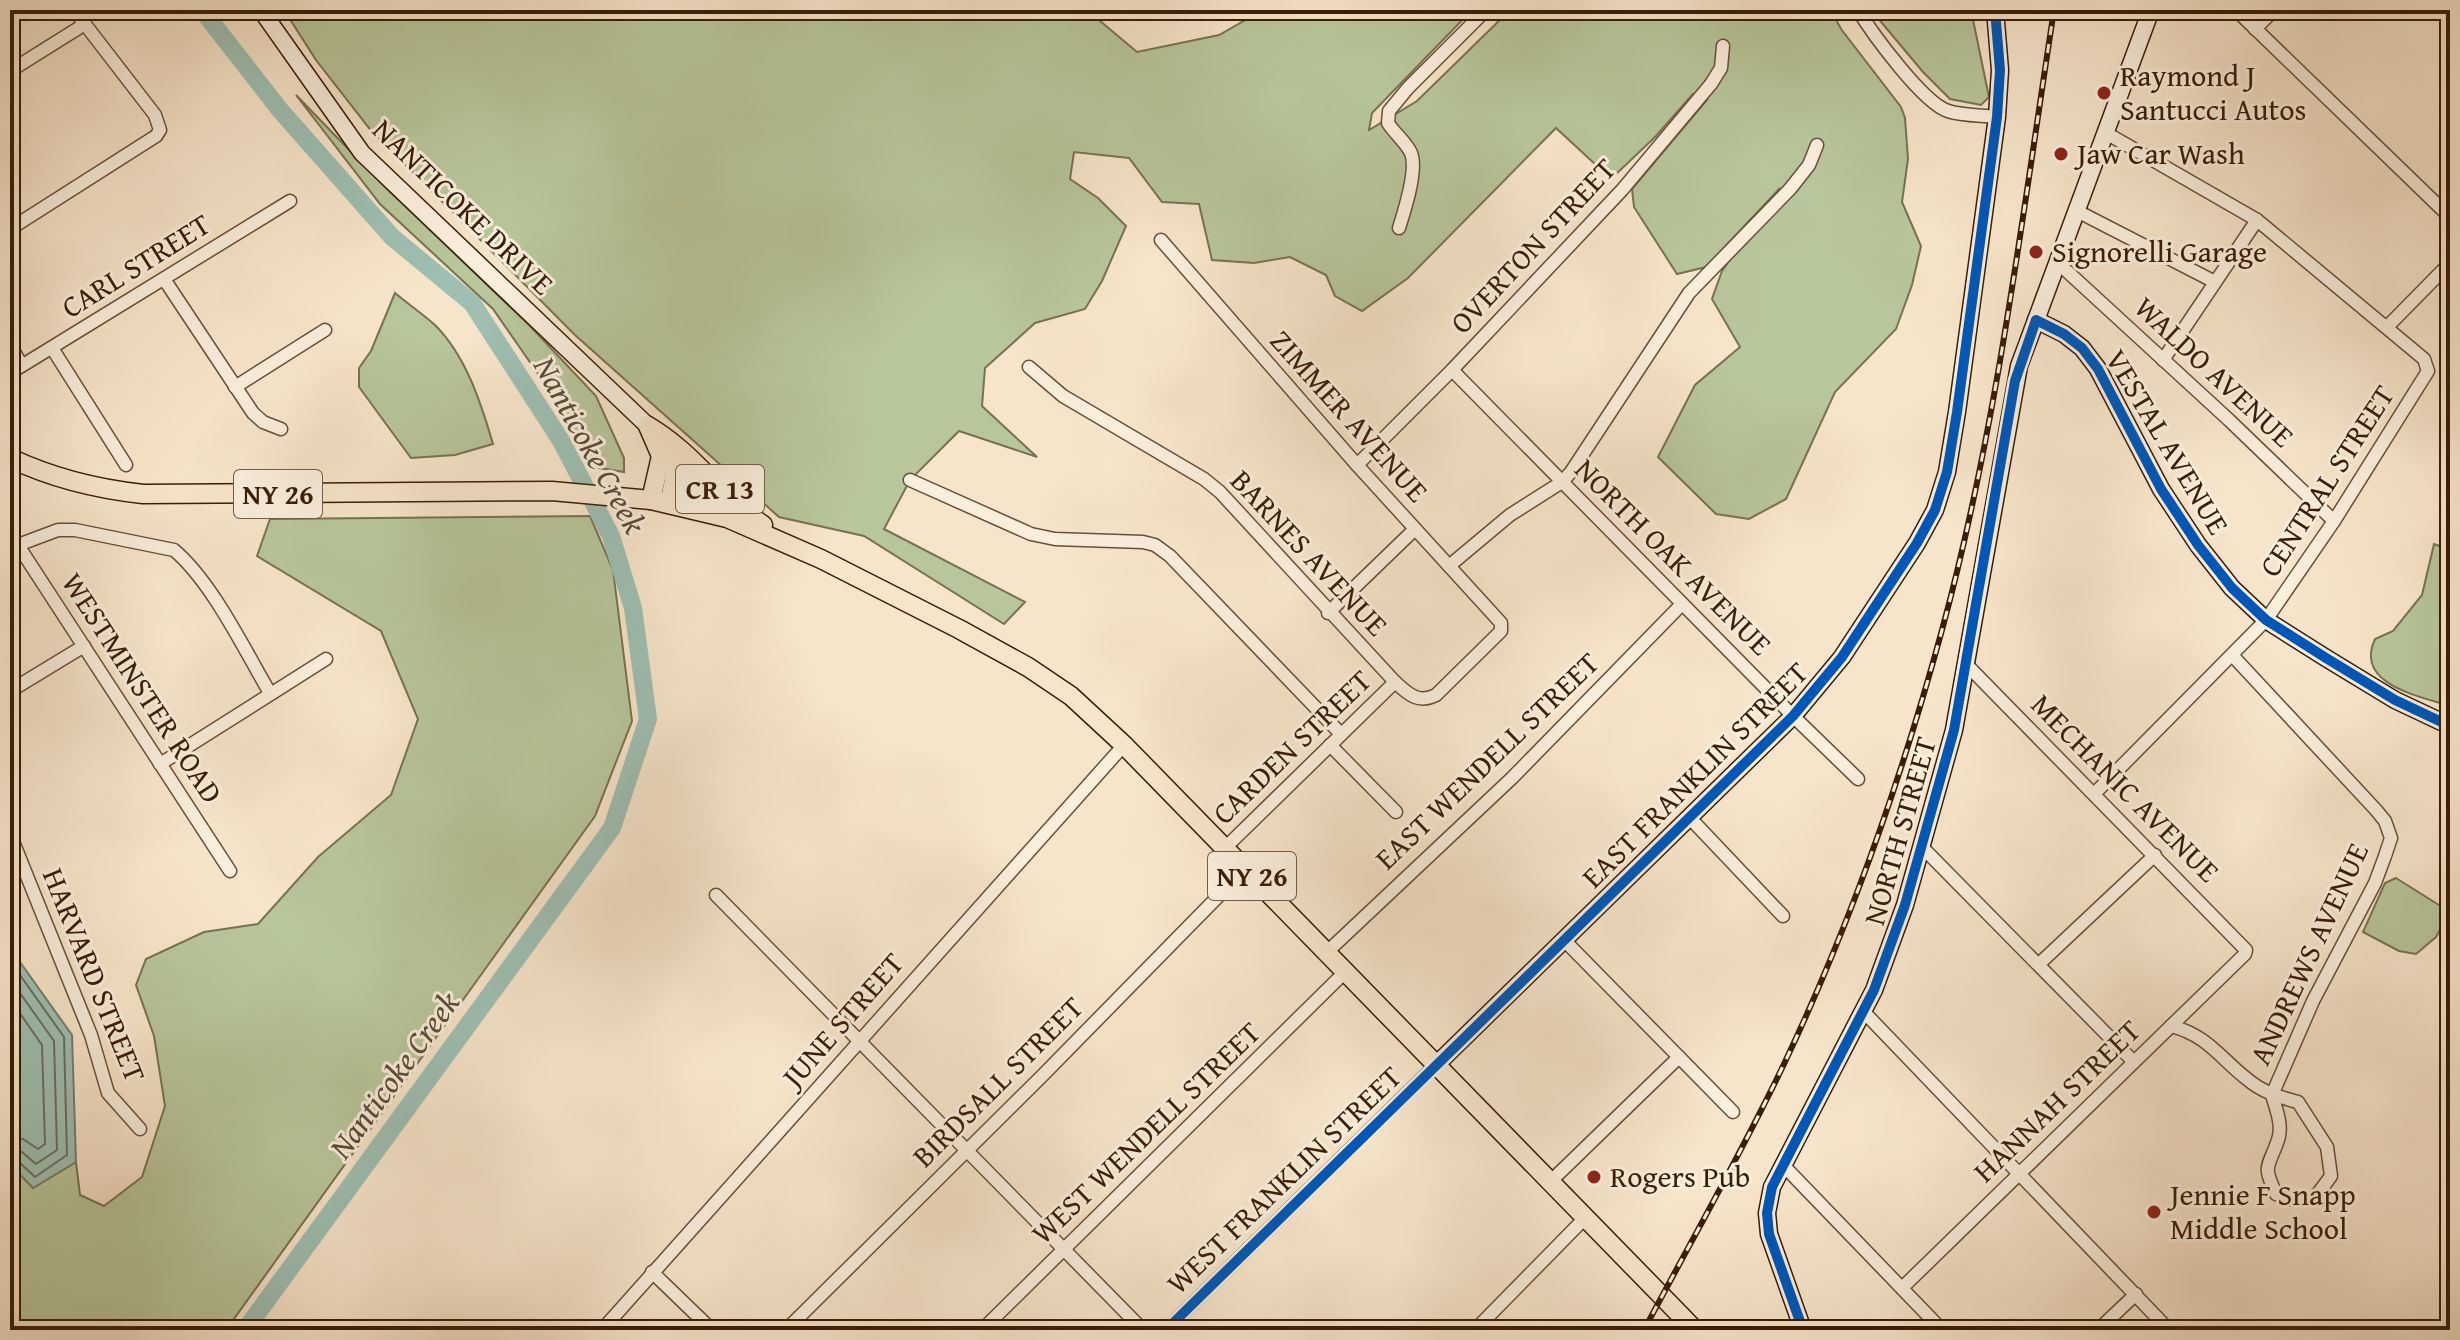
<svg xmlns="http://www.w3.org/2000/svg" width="2460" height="1340" font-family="'Gentium Book Plus',serif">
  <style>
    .green { fill: #b8c69b; stroke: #787250; stroke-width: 2 }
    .water { fill: #9ebfb2; stroke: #767e6d; stroke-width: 2 }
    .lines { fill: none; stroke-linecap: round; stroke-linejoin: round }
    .shore { stroke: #6c6e5c; stroke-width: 2 }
    .river { stroke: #9ebfb2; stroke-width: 18 }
    .street-casing { stroke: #684f37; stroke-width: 15 }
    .secondary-casing { stroke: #391d06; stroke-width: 19 }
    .primary-casing { stroke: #391d06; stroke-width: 21 }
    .street { stroke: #faeedd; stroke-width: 12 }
    .secondary { stroke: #faeedd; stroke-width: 16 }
    .primary { stroke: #f7e5cb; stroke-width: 18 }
    .rail-casing { stroke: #391d06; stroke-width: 6 }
    .rail { stroke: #faeedd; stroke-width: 3; stroke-dasharray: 9; stroke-linecap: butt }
    .cycleway-casing { stroke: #faeedd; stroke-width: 15 }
    .cycleway { stroke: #0057b8; stroke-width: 10 }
    .poi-dot { fill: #8f2418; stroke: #faeedd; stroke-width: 3 }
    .labels { text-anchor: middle; stroke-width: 6; stroke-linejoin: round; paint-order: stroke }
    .shield { fill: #faeedd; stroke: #735c46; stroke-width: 2 }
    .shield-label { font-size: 28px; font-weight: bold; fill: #391d06 }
    .poi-label { font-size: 30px; fill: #391d06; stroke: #faeedd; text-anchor: start }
    .street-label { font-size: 30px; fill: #391d06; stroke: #faeedd }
    .water-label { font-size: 32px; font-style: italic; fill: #574e3a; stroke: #faeedd }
  </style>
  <rect width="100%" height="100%" fill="#f7e5cb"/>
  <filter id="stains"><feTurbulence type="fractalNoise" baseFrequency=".0025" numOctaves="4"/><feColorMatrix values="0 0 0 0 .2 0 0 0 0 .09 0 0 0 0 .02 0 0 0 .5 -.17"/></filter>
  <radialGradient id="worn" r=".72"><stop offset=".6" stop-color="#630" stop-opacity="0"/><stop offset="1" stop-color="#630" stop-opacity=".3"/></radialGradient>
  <!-- green -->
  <g class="green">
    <path d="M284,10H1087L1137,52L1219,35L1263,10H1472L1372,113L1369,130L1417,101L1510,10H1831L1841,29L1901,107L1905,118L1908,159L1902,202L1921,246L1912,285L1896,329L1835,392L1786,499L1749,519L1716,514L1658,457L1695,385L1740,347L1712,299L1722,271L1780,188L1706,267L1677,274L1634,207L1632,189L1707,100L1693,94L1655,137L1611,179L1556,128L1408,278L1362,311L1335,296L1326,275L1290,257L1254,263L1212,260L1199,204L1162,202L1129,158L1074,152L1070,179L1098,198L1126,226L1102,281L1085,309L1035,323L985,368L982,406L1037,457L959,431L910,480L884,529L1025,602L1004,624L864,536L779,517L575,335L369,128L316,60Z"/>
    <path d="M1871,10H1971L1989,97L1981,105L1950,99L1923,72Z"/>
    <path d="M296,95L384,186L530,326L596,396L624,458V472L593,467L561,407L493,309L380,204Z"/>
    <path d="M395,293C408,304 423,314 435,325C466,356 481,403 493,444L455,455L411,458L359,387V368L371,351Z"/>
    <path d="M590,516L613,570L632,721L595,816L226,1330H10V1164L33,1188L76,1162L80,1195L104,1206L142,1177L165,1106L154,1036L136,985L146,959L204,932L258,924L318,857L391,795L418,719L381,631L257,556L270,519Z"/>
    <path d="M2434,544L2450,550V706C2418,696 2354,684 2375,639L2393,631L2422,595Z"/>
    <path d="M2396,878L2450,912L2436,937L2416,954L2399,951L2363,932L2385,883Z"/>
  </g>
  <!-- water -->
  <path class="water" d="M10,948L72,1035L76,1162L33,1188L10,1164Z"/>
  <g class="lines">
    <!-- shore -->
    <g class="shore">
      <path d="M10,961L64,1037L67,1155L35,1177L18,1161L10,1159"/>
      <path d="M10,979L54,1041L57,1150L36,1164L22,1152L10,1149"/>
      <path d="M10,999L42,1045L45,1144L38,1149L23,1139L10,1137"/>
    </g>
    <!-- river -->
    <path class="river" d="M202,10L280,110L392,237L472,303L560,439L611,536L633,608L648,719L612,828L245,1330"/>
    <!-- street casing -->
    <g class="street-casing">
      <g id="street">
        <path d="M1858,10C1872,33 1923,103 1948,111C1963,116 1982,115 1997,117"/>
        <path d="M2236,10L2450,217"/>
        <path d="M2255,29L2274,10"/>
        <path d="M10,71L85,24"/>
        <path d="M2077,211L2215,282"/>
        <path d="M1399,228C1404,212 1418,170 1411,153C1406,142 1394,133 1388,123L1389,111L1408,88L1486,10"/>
        <path d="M10,229L156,136L160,130L155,115L74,10"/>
        <path d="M2058,263L2229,420L2334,521"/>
        <path d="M164,279L253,413L263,422L281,429"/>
        <path d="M2387,327L2450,263"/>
        <path d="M10,345L21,364"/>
        <path d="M52,348L126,465"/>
        <path d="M2163,360L2257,220"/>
        <path d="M1029,367L1063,396L1204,479L1220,492L1395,682C1408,694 1418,704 1436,695L1501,631V623L1357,465L1161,240"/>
        <path d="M1452,370L1793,716L1858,779"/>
        <path d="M10,373L290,201"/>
        <path d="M235,387L325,330"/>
        <path d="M1357,465L1452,370L1622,190L1711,84L1721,68L1723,46"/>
        <path d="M910,480L1031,534L1055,539L1143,542L1155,545L1170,556L1341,734"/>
        <path d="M10,533L230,871"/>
        <path d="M18,545L58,530H75L174,550C212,582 244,649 270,693"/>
        <path d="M1449,566L1510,515L1562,482L1571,472L1689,293L1790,189L1809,165L1817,145"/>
        <path d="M1328,613L1415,529"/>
        <path d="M2232,655L2376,810L2385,821L2391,838L2385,856L2375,883L2313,1001L2272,1095"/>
        <path d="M10,691L84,646"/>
        <path d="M1330,745L1396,812"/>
        <path d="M160,764L326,659"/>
        <path d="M2094,794L2266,620L2334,521L2428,371L2424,359L2257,220L2106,133"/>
        <path d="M1689,817L1783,916"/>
        <path d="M10,834L91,1035L108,1093L140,1129"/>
        <path d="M1922,847L2134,1062"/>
        <path d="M1225,848L1395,682"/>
        <path d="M716,895L1143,1330"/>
        <path d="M1564,940L1733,1112"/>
        <path d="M1326,953L1512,778L1682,604"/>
        <path d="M2039,964L2155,855"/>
        <path d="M1863,1011L2169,1330"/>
        <path d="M2171,1026C2207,1035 2220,1058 2247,1079C2262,1092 2279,1097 2298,1102L2327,1147L2331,1176L2314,1199L2293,1200L2276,1194C2262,1164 2268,1169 2278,1140C2283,1125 2276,1109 2272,1095"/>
        <path d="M1782,1164L1942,1330"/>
        <path d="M1550,1182L1679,1057"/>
        <path d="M652,1272L712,1330"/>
        <path d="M1902,1288L2245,954L2246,950L1965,663"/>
        <path d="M602,1330L1124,745"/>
        <path d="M786,1330L1043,1075L1245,869"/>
        <path d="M982,1330L1345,972"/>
        <path d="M1166,1330L1436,1065"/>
        <path d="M1475,1330L1585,1218"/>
        <path d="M2098,1330L2136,1294"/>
      </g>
    </g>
    <!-- secondary casing -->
    <g class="secondary-casing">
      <g id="secondary">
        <path d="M261,10L362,153L648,426"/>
        <path d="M2441,10L2450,18"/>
        <path d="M2036,320L2064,334L2082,348L2098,369L2161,489L2198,545L2232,588L2266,620L2326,658L2395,700L2450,726"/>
        <path d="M1436,1065L1793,716L1842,657L1917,543L1935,510L1947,472L1957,412L1997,117L2000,70L1995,10"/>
        <path d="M1803,1330L1769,1234L1767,1213L1772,1187L1874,990L1905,905L1954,730L2019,366L2151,10"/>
      </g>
    </g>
    <!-- primary casing -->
    <g class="primary-casing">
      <g id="primary">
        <path d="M648,426C693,452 721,497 763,525"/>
        <path d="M648,426L661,456L651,500"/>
        <path d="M10,458C52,478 97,489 143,494L552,491L651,500L727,518L821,559L959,629L1028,667L1071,696L1124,745L1695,1330"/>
        <path d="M669,504C673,482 681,462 670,441"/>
      </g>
    </g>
    <!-- street -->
    <use href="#street" class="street"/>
    <!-- secondary -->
    <use href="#secondary" class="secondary"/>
    <!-- primary -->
    <use href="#primary" class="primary"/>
    <!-- rail casing -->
    <g class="rail-casing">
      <path id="rail" d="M1644,1330C1691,1241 1741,1154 1784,1064C1850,925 1902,777 1942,630C1997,428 2022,217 2054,10"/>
    </g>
    <!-- rail -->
    <use href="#rail" class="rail"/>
    <!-- cycleway casing -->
    <g class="cycleway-casing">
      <g id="cycleway">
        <path d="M1166,1330L1793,716L1842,657L1917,543L1935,510L1947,472L1957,412L1997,117L2000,70L1995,10"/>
        <path d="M1803,1330L1769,1234L1767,1213L1772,1187L1874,990L1905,905L1954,730L2015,381L2036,320L2064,334L2082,348L2098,369L2161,489L2198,545L2232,588L2266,620L2326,658L2395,700L2450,726"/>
      </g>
    </g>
    <!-- cycleway -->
    <use href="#cycleway" class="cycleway"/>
  </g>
  <!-- markers -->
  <g class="poi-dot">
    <circle cx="2104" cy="93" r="8"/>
    <circle cx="2061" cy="154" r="8"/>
    <circle cx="2036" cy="252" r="8"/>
    <circle cx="1594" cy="1177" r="8"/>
    <circle cx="2154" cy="1212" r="8"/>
  </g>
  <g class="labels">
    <!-- shield labels -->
    <g class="shield">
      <rect x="676" y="465" width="88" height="48" rx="6"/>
      <rect x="234" y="470" width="88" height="48" rx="6"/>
      <rect x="1208" y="852" width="88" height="48" rx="6"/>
    </g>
    <g class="shield-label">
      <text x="720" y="499">CR 13</text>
      <text x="278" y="504">NY 26</text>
      <text x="1252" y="886">NY 26</text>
    </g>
    <!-- poi labels -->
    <g class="poi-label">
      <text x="2120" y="86">Raymond J<tspan x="2120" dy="34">Santucci Autos</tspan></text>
      <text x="2077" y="164">Jaw Car Wash</text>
      <text x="2052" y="262">Signorelli Garage</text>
      <text x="1610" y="1187">Rogers Pub</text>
      <text x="2170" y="1205">Jennie F Snapp<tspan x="2170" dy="34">Middle School</tspan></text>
    </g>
    <!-- street labels -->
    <g class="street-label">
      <text transform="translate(463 207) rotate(44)" y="10">NANTICOKE DRIVE</text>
      <text transform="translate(1533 246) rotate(-47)" y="10">OVERTON STREET</text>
      <text transform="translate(136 266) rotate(-32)" y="10">CARL STREET</text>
      <text transform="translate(2214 372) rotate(43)" y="10">WALDO AVENUE</text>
      <text transform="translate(1349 416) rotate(48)" y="10">ZIMMER AVENUE</text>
      <text transform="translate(2167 442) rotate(59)" y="10">VESTAL AVENUE</text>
      <text transform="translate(2327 481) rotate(-57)" y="10">CENTRAL STREET</text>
      <text transform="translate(1309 553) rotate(47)" y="10">BARNES AVENUE</text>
      <text transform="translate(1673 557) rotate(45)" y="10">NORTH OAK AVENUE</text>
      <text transform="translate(142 688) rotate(57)" y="10">WESTMINSTER ROAD</text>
      <text transform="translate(1292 747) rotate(-44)" y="10">CARDEN STREET</text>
      <text transform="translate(1487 761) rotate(-44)" y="10">EAST WENDELL STREET</text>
      <text transform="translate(1695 775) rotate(-45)" y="10">EAST FRANKLIN STREET</text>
      <text transform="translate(2125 788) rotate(45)" y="10">MECHANIC AVENUE</text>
      <text transform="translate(1900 831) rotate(-74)" y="10">NORTH STREET</text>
      <text transform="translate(2309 954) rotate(-65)" y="10">ANDREWS AVENUE</text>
      <text transform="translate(94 975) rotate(68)" y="10">HARVARD STREET</text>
      <text transform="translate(843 1020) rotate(-49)" y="10">JUNE STREET</text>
      <text transform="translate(998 1082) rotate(-45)" y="10">BIRDSALL STREET</text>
      <text transform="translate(2057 1101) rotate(-44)" y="10">HANNAH STREET</text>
      <text transform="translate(1146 1133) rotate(-44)" y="10">WEST WENDELL STREET</text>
      <text transform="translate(1284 1180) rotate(-44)" y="10">WEST FRANKLIN STREET</text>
    </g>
    <!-- water labels -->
    <g class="water-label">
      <text transform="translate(590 445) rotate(61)" y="11">Nanticoke Creek</text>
      <text transform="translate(394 1075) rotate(-54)" y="11">Nanticoke Creek</text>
    </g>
  </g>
  <!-- margin -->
  <rect width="2460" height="1340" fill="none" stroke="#f7e5cb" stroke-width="40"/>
  <rect x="12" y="12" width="2436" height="1316" fill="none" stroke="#391d06" stroke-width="4"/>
  <rect x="20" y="20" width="2420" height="1300" fill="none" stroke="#391d06" stroke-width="2"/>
  <rect width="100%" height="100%" filter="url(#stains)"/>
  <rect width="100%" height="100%" fill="url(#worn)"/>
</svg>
